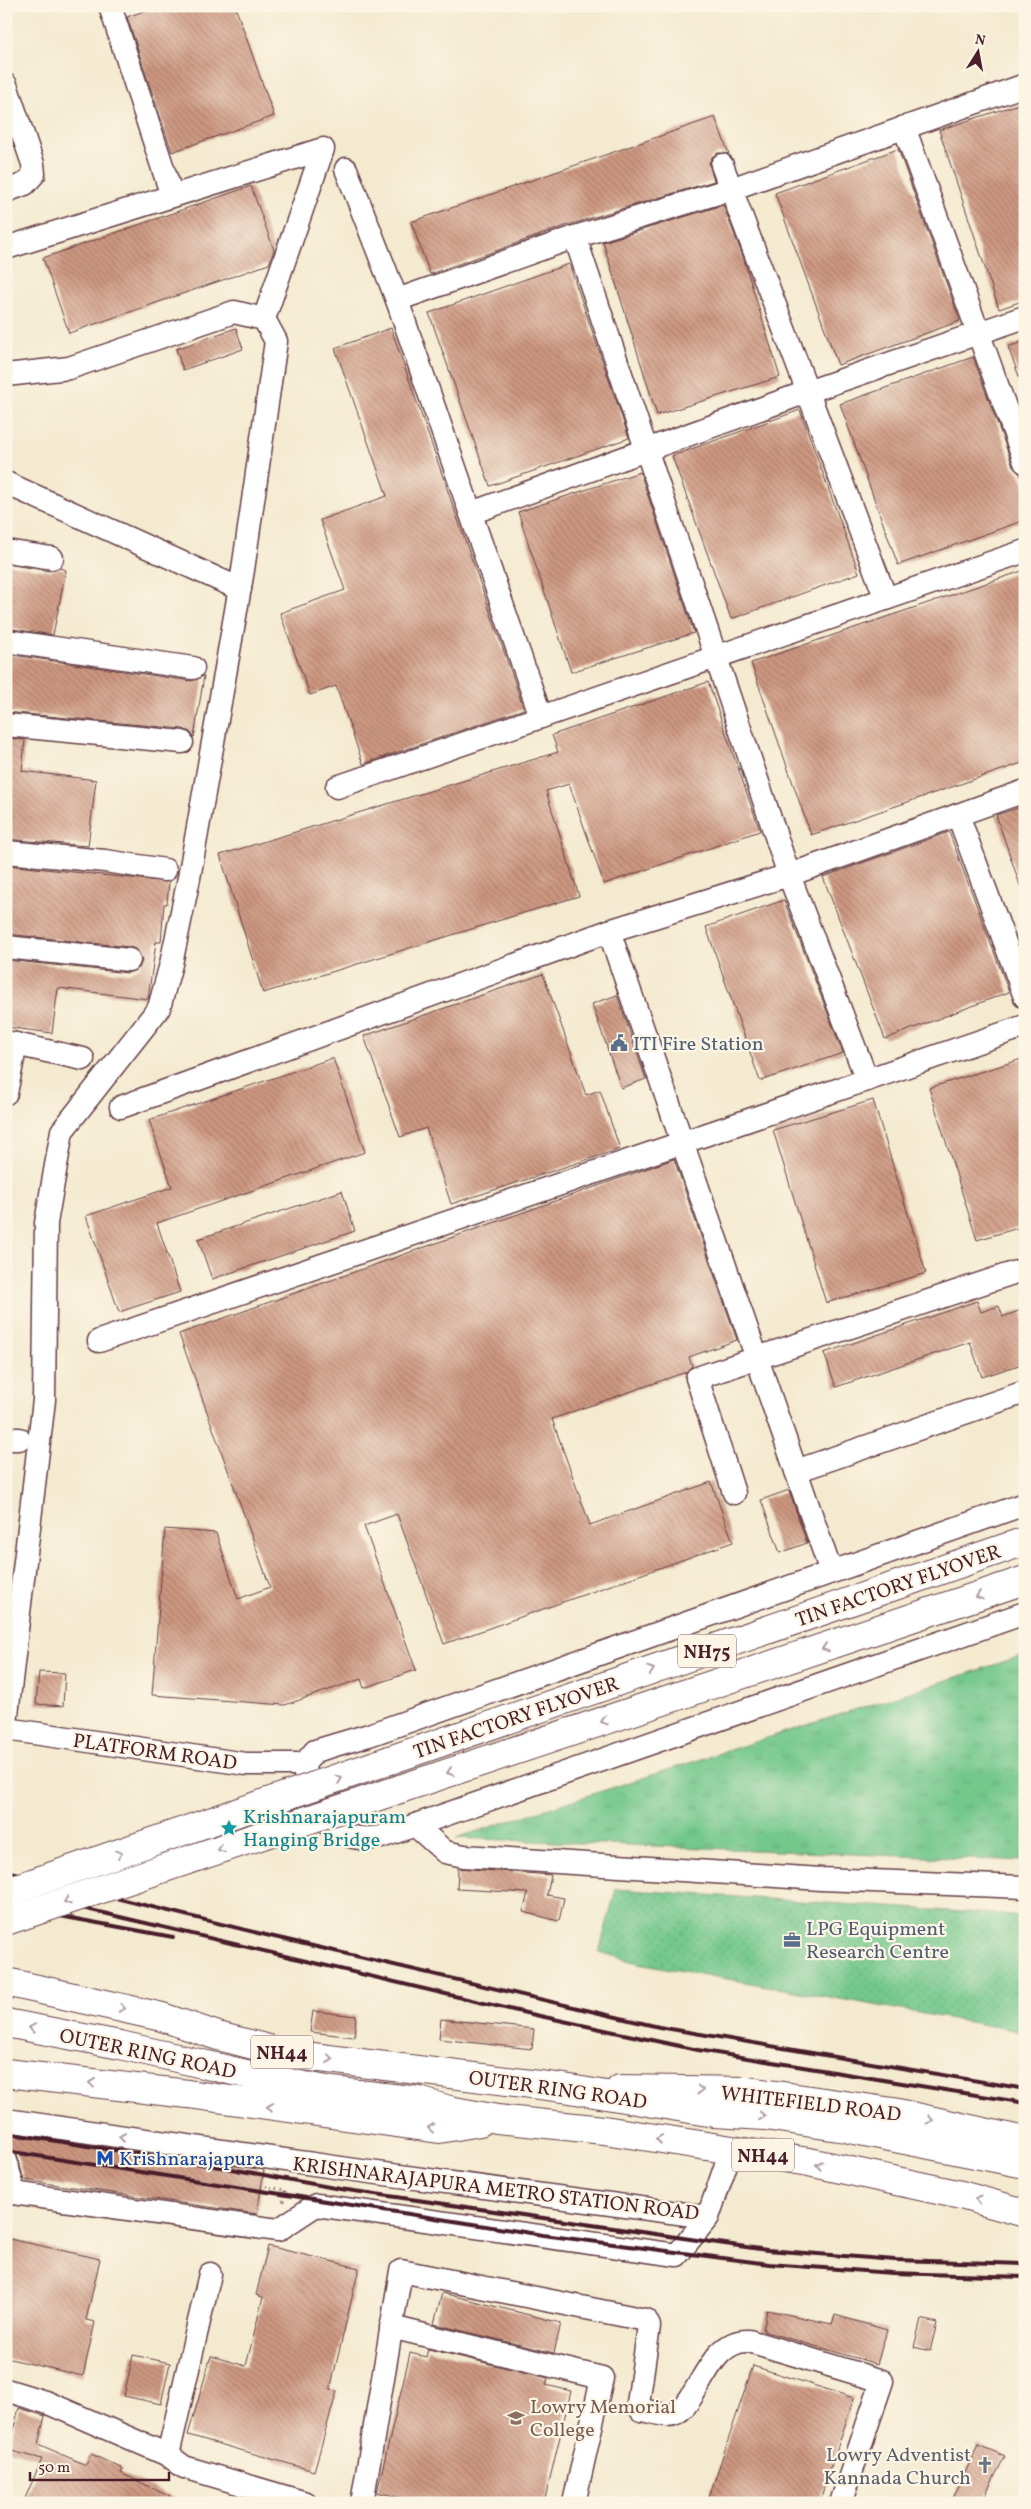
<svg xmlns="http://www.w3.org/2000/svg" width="1031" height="2509" font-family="Vollkorn,serif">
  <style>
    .grass { fill: url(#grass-tufts); stroke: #5e745c }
    .garden { fill: url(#garden-dots); stroke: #5e745c }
    .building { fill: url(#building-back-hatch) }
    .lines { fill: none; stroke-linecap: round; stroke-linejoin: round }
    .minor-casing { stroke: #643d44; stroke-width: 25 }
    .major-casing { stroke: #643d44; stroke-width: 30 }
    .highway-casing { stroke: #643d44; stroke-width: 30 }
    .path { stroke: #643d44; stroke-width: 3; stroke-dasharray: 1 4; stroke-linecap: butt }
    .minor { stroke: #fff; stroke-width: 22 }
    .major { stroke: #fff; stroke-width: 28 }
    .highway { stroke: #fff; stroke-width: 28 }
    .rail { stroke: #4a1f2b; stroke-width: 4 }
    .highway-bridge-casing { stroke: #643d44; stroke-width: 30; stroke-linecap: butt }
    .highway-bridge { stroke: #fff; stroke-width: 28 }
    .oneway { stroke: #ae9aa0 }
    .labels { text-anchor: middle; stroke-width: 4.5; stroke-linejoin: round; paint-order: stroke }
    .shield { fill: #fcf5e5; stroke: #7f5f63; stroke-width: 1 }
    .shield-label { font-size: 19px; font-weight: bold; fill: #4a1f2b }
    .service-label { font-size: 20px; fill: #4e5e75; stroke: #fcf5e5; text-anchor: start }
    .street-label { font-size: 20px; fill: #4a1f2b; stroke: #fcf5e5 }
    .culture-label { font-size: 20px; fill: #0d838f; stroke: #fcf5e5; text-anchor: start }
    .transit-label { font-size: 20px; fill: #164399; stroke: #fcf5e5; text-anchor: start }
    .education-label { font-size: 20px; fill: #785e54; stroke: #fcf5e5; text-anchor: start }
    .worship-label { font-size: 20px; fill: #5b616d; stroke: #fcf5e5; text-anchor: end }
  </style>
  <defs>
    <pattern id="grass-tufts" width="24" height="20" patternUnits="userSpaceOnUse" patternTransform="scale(1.25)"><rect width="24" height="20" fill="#73c88c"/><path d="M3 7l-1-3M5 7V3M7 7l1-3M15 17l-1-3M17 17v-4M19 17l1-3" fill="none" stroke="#65ab79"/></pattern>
    <pattern id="garden-dots" width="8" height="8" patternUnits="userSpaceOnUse" patternTransform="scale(1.25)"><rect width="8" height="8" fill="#73c88c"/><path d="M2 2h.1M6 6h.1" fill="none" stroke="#65ab79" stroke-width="1.8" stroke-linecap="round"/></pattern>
    <pattern id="building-back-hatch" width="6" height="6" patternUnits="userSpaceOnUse" patternTransform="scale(1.25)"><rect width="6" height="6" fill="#cd9781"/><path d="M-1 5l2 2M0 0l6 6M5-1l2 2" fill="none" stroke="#a87b6a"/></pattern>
  </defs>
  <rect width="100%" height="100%" fill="#fcf5e5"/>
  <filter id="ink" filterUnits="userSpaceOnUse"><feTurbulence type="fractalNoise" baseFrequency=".02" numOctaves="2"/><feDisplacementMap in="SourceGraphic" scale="10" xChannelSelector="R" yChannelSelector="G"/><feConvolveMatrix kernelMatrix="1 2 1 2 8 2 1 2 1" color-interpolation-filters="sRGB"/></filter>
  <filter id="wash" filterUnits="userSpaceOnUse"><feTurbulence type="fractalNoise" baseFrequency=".0096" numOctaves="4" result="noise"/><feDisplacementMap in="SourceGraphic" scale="20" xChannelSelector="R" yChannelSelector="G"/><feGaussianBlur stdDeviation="1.12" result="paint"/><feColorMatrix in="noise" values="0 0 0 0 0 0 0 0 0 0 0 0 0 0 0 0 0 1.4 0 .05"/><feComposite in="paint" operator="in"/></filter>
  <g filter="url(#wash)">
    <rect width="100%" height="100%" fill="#f4ead0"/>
    <!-- grass -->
    <path class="grass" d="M1025,1655V1861L456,1838Z"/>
    <!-- garden -->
    <path class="garden" d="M616,1889L1025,1916V2032L638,1963L599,1952Z"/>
    <g id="blocks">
      <!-- building -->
      <g class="building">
        <path d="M158,6H235L274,116L172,152L127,17Z"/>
        <path d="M1025,102V300L999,309L939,130Z"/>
        <path d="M715,117L729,154L718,153L712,157L709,163L714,181L571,224L430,274L411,222Z"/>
        <path d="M898,149L960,321L838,365L775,193Z"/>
        <path d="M251,186L274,250L269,264L69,333L43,258Z"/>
        <path d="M723,205L743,257L780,377L657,415L603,242Z"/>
        <path d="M569,264L629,438L490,486L429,313Z"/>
        <path d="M236,328L243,349L183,370L176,349Z"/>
        <path d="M391,328L524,709L363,764L336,686L310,695L280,613L345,590L320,520L387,496L335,348Z"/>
        <path d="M1025,341V387H1023L1008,347Z"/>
        <path d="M973,357L1013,466L1020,474L1025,486V520L898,565L840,404Z"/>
        <path d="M800,410L859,573L731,619L672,456Z"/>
        <path d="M640,472L694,633L571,672L518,512Z"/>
        <path d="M6,564L50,571L59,568L66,570L53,635L6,628Z"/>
        <path d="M1025,570V762L811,835L751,663Z"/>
        <path d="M6,654L191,681L204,676L194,737L190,732L183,729L6,712Z"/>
        <path d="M708,682L760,831L604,884L569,784L546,791L579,896L263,993L220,855L558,752L552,735Z"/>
        <path d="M6,738L25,740L22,771L96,780L88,846L6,839Z"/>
        <path d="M1025,806V890L1022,891L996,815Z"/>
        <path d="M949,832L1009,992L885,1039L823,877Z"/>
        <path d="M6,865L169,882L167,904H164L161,942H156L148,999L58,988L52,1033L6,1027V960L128,973L139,968L142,961L137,950L130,947L6,934Z"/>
        <path d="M784,900L843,1053L760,1081L706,927Z"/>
        <path d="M543,974L586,1095L600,1090L620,1149L451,1204L426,1128L400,1137L364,1036Z"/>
        <path d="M617,995L646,1079L621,1088L592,1004Z"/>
        <path d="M333,1058L365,1152L157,1223L180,1292L119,1312L86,1216L172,1187L149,1120Z"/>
        <path d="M1025,1058V1226L977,1240L929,1088Z"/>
        <path d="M873,1100L926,1273L826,1303L773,1130Z"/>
        <path d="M674,1159L737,1340L689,1357L692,1366L686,1372L552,1419L590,1525L711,1482L733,1542L444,1644L397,1514L364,1526L416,1670L364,1688L361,1679L285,1705L152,1695L165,1529L216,1533L238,1599L270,1587L179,1334Z"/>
        <path d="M342,1191L355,1231L212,1279L198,1239Z"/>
        <path d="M977,1301L981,1312L999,1306L1003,1317L1021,1310L1025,1321V1363L982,1377L970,1342L836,1387L824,1353Z"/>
        <path d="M789,1490L807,1543L780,1553L761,1500Z"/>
        <path d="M39,1672L65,1673L63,1706L36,1704Z"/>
        <path d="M458,1868L551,1875L547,1895L564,1898L559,1921L523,1912L528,1893L457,1889Z"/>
        <path d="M313,2011L356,2016L354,2037L310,2032Z"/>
        <path d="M441,2019L534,2029L532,2049L439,2039Z"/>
        <path d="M6,2133L264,2170L257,2214L24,2180L16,2152L6,2148Z"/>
        <path d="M6,2238L100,2259L86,2320L95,2322L83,2376L6,2358Z"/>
        <path d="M268,2246L359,2268L330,2390L337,2391L314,2471L188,2435L211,2356L246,2366L263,2297L256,2295Z"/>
        <path d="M442,2293L561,2323L554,2353L434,2324Z"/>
        <path d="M767,2310L832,2324L835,2315L887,2330L877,2364L763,2331Z"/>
        <path d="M921,2319L937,2323L930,2351L914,2347Z"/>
        <path d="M428,2349L548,2378L546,2385L571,2391L544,2503H423L377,2492L410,2353L426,2357Z"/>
        <path d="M133,2355L170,2363L161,2404L124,2396Z"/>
        <path d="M753,2366L854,2398L819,2503H707Z"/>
        <path d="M19,2408L45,2416L38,2444L86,2465L91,2454L123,2469L121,2473L183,2503H23L42,2459L8,2450Z"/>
        <path d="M978,2445L1005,2456L981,2503H951Z"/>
      </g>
    </g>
  </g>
  <g filter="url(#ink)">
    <use href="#blocks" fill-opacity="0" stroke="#643d44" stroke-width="1"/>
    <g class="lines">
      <!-- minor casing -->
      <g class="minor-casing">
        <g id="minor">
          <path d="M110,6L172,196"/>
          <path d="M6,85L33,164L34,174L25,184L6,191"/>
          <path d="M904,127L1025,462"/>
          <path d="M722,165L886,599"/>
          <path d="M346,169L397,300"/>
          <path d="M575,237L789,875L867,1080"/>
          <path d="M6,248L323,149L264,319"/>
          <path d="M6,375L69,368L234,312L264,319L276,341L243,570L224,680L189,878L171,964L159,1008L62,1131L46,1223L44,1400L6,1723"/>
          <path d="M6,483L240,589"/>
          <path d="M471,513L807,392L1025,317"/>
          <path d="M6,551L52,558"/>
          <path d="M6,641L193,668"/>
          <path d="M541,717L397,300L575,237L731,189L1025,85"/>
          <path d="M6,725L182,742"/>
          <path d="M337,787L1025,551"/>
          <path d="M958,815L1025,997"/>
          <path d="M6,852L105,861L165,870"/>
          <path d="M609,931L831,1572"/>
          <path d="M6,947L129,960"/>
          <path d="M6,1042L83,1059"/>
          <path d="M6,1093L16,1044"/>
          <path d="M121,1107L609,931L789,875L1025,791"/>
          <path d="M99,1341L1025,1026"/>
          <path d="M6,1439H19"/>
          <path d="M796,1471L1025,1392"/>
          <path d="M734,1493L697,1378L1025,1269"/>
          <path d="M1025,1504L369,1735L315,1751L304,1764L308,1805C333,1829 345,1843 381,1837L1025,1613"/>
          <path d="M6,1729L246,1764H304"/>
          <path d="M416,1826L445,1852L464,1856L821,1879L1025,1887"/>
          <path d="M6,2120L362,2171L708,2217L731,2150"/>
          <path d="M6,2161L14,2193"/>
          <path d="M6,2192L278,2230L316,2205L677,2255L708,2217"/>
          <path d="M391,2327L602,2378L574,2503"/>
          <path d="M6,2390L48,2403L168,2455L184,2467L306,2503"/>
          <path d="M168,2455L210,2274"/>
          <path d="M362,2503L401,2271L646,2320L649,2326L638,2404L641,2410C650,2411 660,2415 668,2415C698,2415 704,2339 749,2341L882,2381L841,2503"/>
        </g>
      </g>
      <!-- major casing -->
      <g class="major-casing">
        <path id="major" d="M620,2089L748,2091L893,2112L1025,2141"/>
      </g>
      <!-- highway casing -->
      <g class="highway-casing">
        <g id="highway">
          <path d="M390,1760L1025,1541"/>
          <path d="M400,1789L1025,1580"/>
          <path d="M6,1982L162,2017L218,2036L288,2054L564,2088L714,2113L765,2116L845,2128L1025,2164"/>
          <path d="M6,2023L120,2045L268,2079L332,2091L419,2101L449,2110L497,2119L604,2130L809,2162L961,2195L1025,2213"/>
          <path d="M6,2073L188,2094L439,2129L480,2122"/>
        </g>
      </g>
      <!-- path -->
      <path class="path" d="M261,2186L285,2190L283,2203"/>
      <!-- minor -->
      <use href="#minor" class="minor"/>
      <!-- major -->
      <use href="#major" class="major"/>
      <!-- highway -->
      <use href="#highway" class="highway"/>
      <!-- rail -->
      <g class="rail">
        <path d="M6,1871L270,1936L659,2027L1025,2089"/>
        <path d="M6,1890L526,2013L698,2050L1025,2103"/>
        <path d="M6,1906L173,1937"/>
        <path d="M6,2133L226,2168L340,2189L767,2250L895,2260L1025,2264"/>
        <path d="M6,2151L543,2235L769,2264L892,2273L1025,2277"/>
      </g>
      <!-- highway-bridge casing -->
      <g class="highway-bridge-casing">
        <g id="highway-bridge">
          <path d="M6,1892L390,1760"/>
          <path d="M6,1921L400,1789"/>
        </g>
      </g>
      <!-- highway-bridge -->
      <use href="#highway-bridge" class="highway-bridge"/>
    </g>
    <!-- one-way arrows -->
    <defs><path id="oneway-chevron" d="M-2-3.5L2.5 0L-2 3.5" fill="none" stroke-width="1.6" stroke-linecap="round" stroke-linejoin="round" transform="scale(1.25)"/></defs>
    <g class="oneway">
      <use href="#oneway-chevron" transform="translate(979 1596) rotate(161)"/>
      <use href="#oneway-chevron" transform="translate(825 1648) rotate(162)"/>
      <use href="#oneway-chevron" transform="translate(651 1670) rotate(-19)"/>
      <use href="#oneway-chevron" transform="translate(604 1721) rotate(162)"/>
      <use href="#oneway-chevron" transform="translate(450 1772) rotate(162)"/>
      <use href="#oneway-chevron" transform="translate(339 1779) rotate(-20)"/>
      <use href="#oneway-chevron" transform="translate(221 1849) rotate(161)"/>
      <use href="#oneway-chevron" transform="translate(119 1854) rotate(-19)"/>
      <use href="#oneway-chevron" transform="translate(67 1901) rotate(161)"/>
      <use href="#oneway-chevron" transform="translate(122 2008) rotate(12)"/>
      <use href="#oneway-chevron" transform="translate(32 2028) rotate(-169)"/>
      <use href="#oneway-chevron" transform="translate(330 2059) rotate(7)"/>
      <use href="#oneway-chevron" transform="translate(92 2083) rotate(-173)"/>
      <use href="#oneway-chevron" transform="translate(700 2090) rotate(1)"/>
      <use href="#oneway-chevron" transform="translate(270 2107) rotate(-171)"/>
      <use href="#oneway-chevron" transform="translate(762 2116) rotate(5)"/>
      <use href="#oneway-chevron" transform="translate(930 2120) rotate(13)"/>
      <use href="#oneway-chevron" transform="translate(431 2128) rotate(-174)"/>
      <use href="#oneway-chevron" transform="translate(122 2137) rotate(-172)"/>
      <use href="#oneway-chevron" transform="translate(659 2139) rotate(-171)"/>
      <use href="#oneway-chevron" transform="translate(819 2165) rotate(-168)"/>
      <use href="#oneway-chevron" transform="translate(978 2199) rotate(-164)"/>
    </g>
  </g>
  <!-- icons -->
  <defs>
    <g id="civic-bare" transform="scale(1.35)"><path d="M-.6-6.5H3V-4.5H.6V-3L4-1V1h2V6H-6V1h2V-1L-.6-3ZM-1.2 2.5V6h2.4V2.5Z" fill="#5c6f8a" stroke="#fcf5e5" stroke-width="2.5" paint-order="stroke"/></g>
    <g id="sight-bare" transform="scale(1.35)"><path d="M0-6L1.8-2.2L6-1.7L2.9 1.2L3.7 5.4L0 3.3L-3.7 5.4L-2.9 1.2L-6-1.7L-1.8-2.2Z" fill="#0f9aa8" stroke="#fcf5e5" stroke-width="2.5" paint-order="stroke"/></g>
    <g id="office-bare" transform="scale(1.35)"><path d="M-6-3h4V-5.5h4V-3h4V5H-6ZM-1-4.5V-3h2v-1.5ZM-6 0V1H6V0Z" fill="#5c6f8a" stroke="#fcf5e5" stroke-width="2.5" paint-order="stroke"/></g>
    <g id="metro-bare" transform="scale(1.35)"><path d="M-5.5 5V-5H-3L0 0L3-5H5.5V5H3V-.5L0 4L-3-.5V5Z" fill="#1a4fb4" stroke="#fcf5e5" stroke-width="2.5" paint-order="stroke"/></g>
    <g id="university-bare" transform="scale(1.35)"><path d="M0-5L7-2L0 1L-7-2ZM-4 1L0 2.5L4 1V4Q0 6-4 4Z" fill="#8d6e63" stroke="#fcf5e5" stroke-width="2.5" paint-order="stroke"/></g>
    <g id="church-bare" transform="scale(1.35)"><path d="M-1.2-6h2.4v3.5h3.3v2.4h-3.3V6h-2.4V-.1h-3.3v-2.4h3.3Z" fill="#6b7280" stroke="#fcf5e5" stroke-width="2.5" paint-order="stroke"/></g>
  </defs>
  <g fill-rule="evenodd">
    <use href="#civic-bare" x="619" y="1043"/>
    <use href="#sight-bare" x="229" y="1828"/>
    <use href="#office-bare" x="792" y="1940"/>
    <use href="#metro-bare" x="105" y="2158"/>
    <use href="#university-bare" x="516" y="2418"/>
    <use href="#church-bare" x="985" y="2465"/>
  </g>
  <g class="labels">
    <!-- shield labels -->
    <g class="shield">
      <rect x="678" y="1634.5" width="58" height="33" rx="4"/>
      <rect x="251" y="2035.5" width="62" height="33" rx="4"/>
      <rect x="732" y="2138.5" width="62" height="33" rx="4"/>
    </g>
    <g class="shield-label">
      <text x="707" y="1658">NH75</text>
      <text x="282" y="2059">NH44</text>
      <text x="763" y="2162">NH44</text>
    </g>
    <!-- service labels -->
    <g class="service-label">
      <text x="633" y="1050">ITI Fire Station</text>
      <text x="806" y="1935">LPG Equipment<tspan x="806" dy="23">Research Centre</tspan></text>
    </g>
    <!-- street labels -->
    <g class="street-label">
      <text transform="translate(898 1585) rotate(-19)" y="7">TIN FACTORY FLYOVER</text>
      <text transform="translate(516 1717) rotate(-19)" y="7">TIN FACTORY FLYOVER</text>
      <text transform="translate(155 1751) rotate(8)" y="7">PLATFORM ROAD</text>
      <text transform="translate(148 2053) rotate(12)" y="7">OUTER RING ROAD</text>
      <text transform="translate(558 2089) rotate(8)" y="7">OUTER RING ROAD</text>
      <text transform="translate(811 2103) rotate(7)" y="7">WHITEFIELD ROAD</text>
      <text transform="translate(496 2188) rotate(7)" y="7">KRISHNARAJAPURA METRO STATION ROAD</text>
    </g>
    <!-- culture labels -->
    <g class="culture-label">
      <text x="243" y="1823">Krishnarajapuram<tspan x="243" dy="23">Hanging Bridge</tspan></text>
    </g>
    <!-- transit labels -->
    <g class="transit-label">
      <text x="119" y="2165">Krishnarajapura</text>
    </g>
    <!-- education labels -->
    <g class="education-label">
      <text x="530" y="2413">Lowry Memorial<tspan x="530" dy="23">College</tspan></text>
    </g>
    <!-- worship labels -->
    <g class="worship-label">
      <text x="971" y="2461">Lowry Adventist<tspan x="971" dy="23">Kannada Church</tspan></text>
    </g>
  </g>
  <!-- margin -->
  <rect width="1031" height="2509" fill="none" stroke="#fcf5e5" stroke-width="25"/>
  <!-- north arrow -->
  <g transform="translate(978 52) rotate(11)" stroke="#fcf5e5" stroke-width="4" paint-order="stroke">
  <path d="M0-4L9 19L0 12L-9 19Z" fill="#4a1f2b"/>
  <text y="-8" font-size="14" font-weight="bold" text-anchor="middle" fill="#4a1f2b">N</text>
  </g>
  <!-- scale -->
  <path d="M30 2472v8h139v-8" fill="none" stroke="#4a1f2b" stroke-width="2.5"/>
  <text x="38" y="2472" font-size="15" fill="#4a1f2b" stroke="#fcf5e5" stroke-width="4" paint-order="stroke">50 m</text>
</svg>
